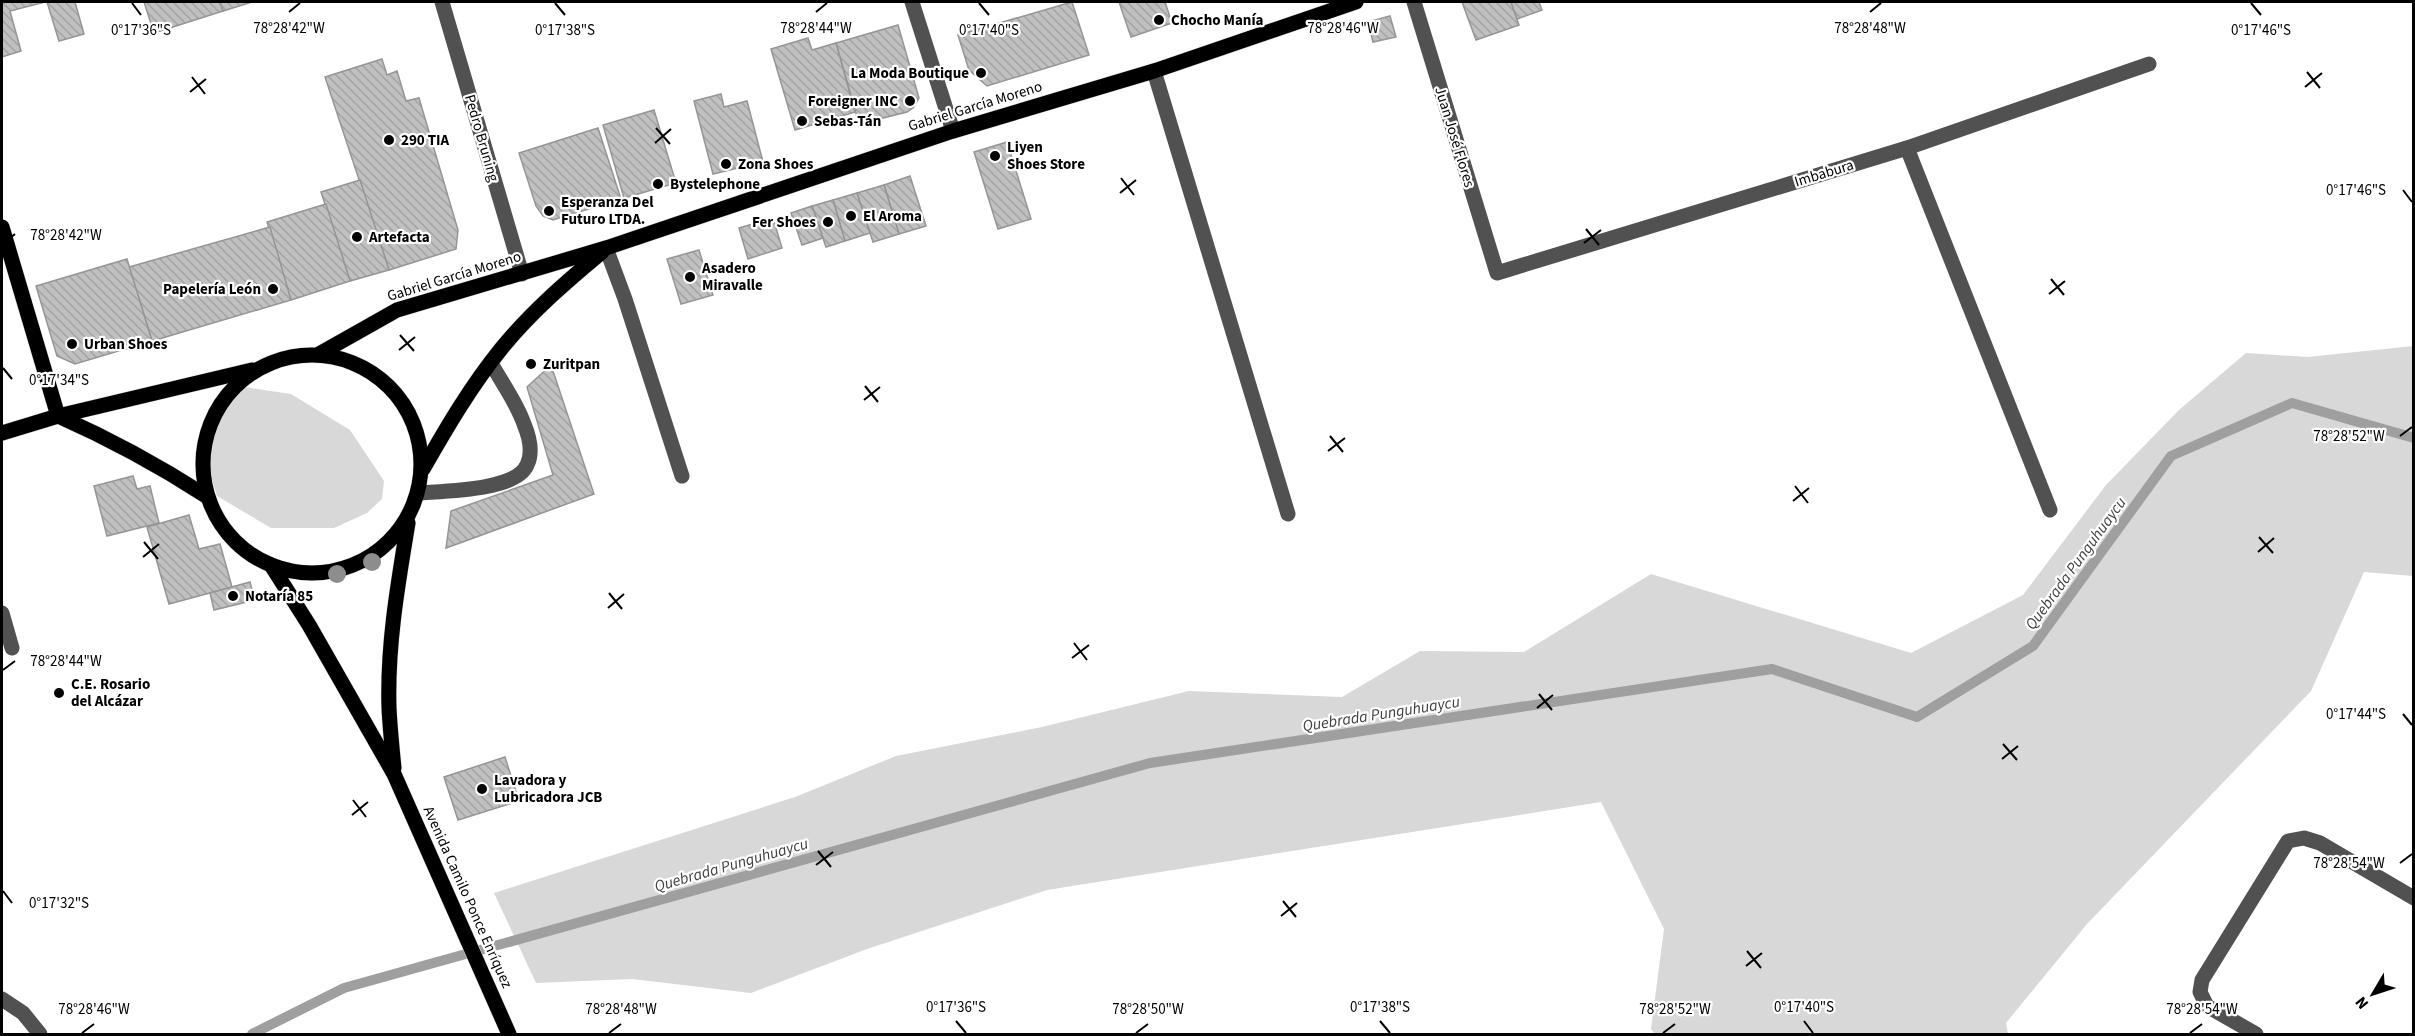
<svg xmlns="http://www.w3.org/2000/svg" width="2415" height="1036" font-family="'Source Sans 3',sans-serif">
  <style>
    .grass { fill: #d8d8d8 }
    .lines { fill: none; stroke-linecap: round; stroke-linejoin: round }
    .stream { stroke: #9f9f9f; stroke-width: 10 }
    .building { fill: url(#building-back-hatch); stroke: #959595; stroke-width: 1.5 }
    .major-casing { stroke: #dbdbdb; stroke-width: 16 }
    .minor { stroke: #515151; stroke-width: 15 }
    .major { stroke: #000; stroke-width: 15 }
    .tree { fill: #8d8d8d }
    .ticks { fill: none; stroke: #000; stroke-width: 2 }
    .poi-dot { fill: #000; stroke: #fff; stroke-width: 2 }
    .labels { text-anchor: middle; stroke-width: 4.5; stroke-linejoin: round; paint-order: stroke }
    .poi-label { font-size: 15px; font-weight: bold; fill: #000; stroke: #fff; text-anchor: start }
    .street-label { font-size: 15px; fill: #000; stroke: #fff }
    .water-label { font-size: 16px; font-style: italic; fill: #404040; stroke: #fff }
    .ticks-label { font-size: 15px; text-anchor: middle; fill: #000; stroke: #fff; stroke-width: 4.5; stroke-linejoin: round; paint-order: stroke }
  </style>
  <defs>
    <pattern id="building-back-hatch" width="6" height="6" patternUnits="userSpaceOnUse" patternTransform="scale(1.5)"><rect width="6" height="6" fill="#c0c0c0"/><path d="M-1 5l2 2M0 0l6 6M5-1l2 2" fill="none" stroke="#a3a3a3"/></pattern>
  </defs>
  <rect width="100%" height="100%" fill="#fff"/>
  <!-- grass -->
  <g class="grass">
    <path d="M2413,346V576L2364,572L2311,691L2087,924L2006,1023L2008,1034H1655L1651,1029L1664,929L1601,802L1047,890L867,949L751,993L632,979L536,983L494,893L795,797L896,756L1042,727L1189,691L1342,697L1420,651L1524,652L1651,574L1911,653L2023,595L2106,485L2179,410L2246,353L2308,357Z"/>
    <path d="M244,387L291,394L350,430L384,481L382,499L367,513L334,528H271L217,496L201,446L215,411Z"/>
  </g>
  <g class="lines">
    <!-- stream -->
    <path class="stream" d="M252,1034L344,988L1150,763L1772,669L1917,717L2033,646L2171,456L2292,403L2414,438"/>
  </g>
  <!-- building -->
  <g class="building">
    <path d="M2,2H45L10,11L21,51L2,57Z"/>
    <path d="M47,2H75L84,34L59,41Z"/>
    <path d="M144,2H220L223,11L154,33Z"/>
    <path d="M220,2H252L223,11Z"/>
    <path d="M1072,2L1089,55L987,86L969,70L958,35Z"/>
    <path d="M1119,2H1165L1172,23L1131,37Z"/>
    <path d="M1462,2H1511L1519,25L1476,40Z"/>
    <path d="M1511,2H1539L1542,10L1517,19Z"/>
    <path d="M1390,16L1396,37L1373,42L1368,22Z"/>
    <path d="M898,25L919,98L913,108L907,112L859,124L836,43Z"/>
    <path d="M808,38L812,50L836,43L855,112L795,130L771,49Z"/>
    <path d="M382,59L387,75L397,71L406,101L419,98L458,230L456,249L389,270L325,77Z"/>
    <path d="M721,94L724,107L747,101L763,162L713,174L694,101Z"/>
    <path d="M654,110L676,183L624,198L603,125Z"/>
    <path d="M598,128L621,199L553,220L543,216L536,206L519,153Z"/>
    <path d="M1007,142L1031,219L998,229L974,152Z"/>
    <path d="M910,176L926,226L899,234L884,185Z"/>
    <path d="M360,180L389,270L350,281L321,192Z"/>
    <path d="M884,185L899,234L873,242L857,193Z"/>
    <path d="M857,193L870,233L845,241L833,200Z"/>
    <path d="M833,200L845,241L826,247L812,206Z"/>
    <path d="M326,204L350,281L291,300L267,222Z"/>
    <path d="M812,206L823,238L802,245L791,213Z"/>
    <path d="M773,218L782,248L748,259L739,228Z"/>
    <path d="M270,227L291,300L152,341L129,267Z"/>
    <path d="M699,250L713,295L681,304L667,259Z"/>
    <path d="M127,259L152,341L75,364L57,356L36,286Z"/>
    <path d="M551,365L594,494L446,548L451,511L553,475L527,387Z"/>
    <path d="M133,476L137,489L150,486L159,523L107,536L94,486Z"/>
    <path d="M189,515L199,549L220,544L232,587L169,604L147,527Z"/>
    <path d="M250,582L255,600L214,610L210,593Z"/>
    <path d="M505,757L519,801L458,820L444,777Z"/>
  </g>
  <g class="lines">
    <!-- major casing -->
    <g class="major-casing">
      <g id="major">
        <path d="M2,227L58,416"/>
        <path d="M319,354L397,310L606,248L953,131L1154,71L1356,2"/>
        <circle cx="312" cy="464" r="109"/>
        <path d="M58,416C110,439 158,465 206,496"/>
        <path d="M2,433L58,416L252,370"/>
        <path d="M423,469C447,427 471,386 501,349C531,312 566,282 602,252"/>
        <path d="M271,565L309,625L394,774L509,1034"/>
        <path d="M394,768C392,748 390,728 389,708C387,646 398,583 408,523"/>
      </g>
    </g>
    <!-- minor -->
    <g class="minor">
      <path d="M442,2L522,274"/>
      <path d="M912,2L953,131"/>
      <path d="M1414,2L1497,273L1907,148L2149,64"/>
      <path d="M1154,71L1288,514"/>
      <path d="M1907,148L2050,510"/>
      <path d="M606,248L625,299L682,476"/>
      <path d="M418,493C443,491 516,491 527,465C533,453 529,436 524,424C517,403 502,383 491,363"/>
      <path d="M2,613L12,648"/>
      <path d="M2,999L23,1013L40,1034"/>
      <path d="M2256,1034L2207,1006L2200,992L2202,980L2288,841L2304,838L2320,843L2414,898"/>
    </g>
    <!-- major -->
    <use href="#major" class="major"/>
  </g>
  <!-- trees -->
  <g class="tree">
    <circle cx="372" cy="562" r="9"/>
    <circle cx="337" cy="574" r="9"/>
  </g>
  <!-- ticks -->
  <path class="ticks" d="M132,3L141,15M555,3L565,15M979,3L989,15M2251,3L2261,15M289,12L300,3M816,12L827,3M1343,12L1354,3M1870,12L1881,3M2307,72L2320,88M192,77L205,94M2305,87L2322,73M190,92L206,79M656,128L670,144M655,143L671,129M1121,178L1134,195M2403,190L2412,202M1120,193L1136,180M1586,229L1599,245M1584,243L1601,230M3,244L15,234M2051,279L2064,295M2049,294L2065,281M400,335L414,351M399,350L415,337M3,368L12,379M865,386L878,402M864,400L880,387M1330,436L1343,452M2400,436L2412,427M1328,451L1345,438M1795,486L1808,503M1793,501L1809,488M2259,537L2273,553M144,542L158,559M2258,552L2274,538M143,557L159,544M609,593L622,609M608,608L624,594M1074,643L1087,660M1072,658L1089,645M3,670L15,661M1539,694L1552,710M1537,708L1553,695M2403,714L2412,725M2003,744L2017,760M2002,759L2018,746M353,800L366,817M352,815L368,802M818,851L831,867M2400,863L2412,854M816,865L833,852M3,891L12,903M1283,901L1296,917M1281,916L1297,903M1747,951L1761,968M1746,966L1762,953M956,1021L966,1033M1380,1021L1390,1033M1804,1021L1813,1033M82,1033L94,1024M609,1033L621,1024M1136,1033L1148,1024M1663,1033L1675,1024M2190,1033L2202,1024"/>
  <!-- markers -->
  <g class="poi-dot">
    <circle cx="1159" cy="20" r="6"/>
    <circle cx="981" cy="73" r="6"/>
    <circle cx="910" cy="101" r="6"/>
    <circle cx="802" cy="121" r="6"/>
    <circle cx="389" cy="140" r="6"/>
    <circle cx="995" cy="156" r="6"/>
    <circle cx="726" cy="164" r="6"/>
    <circle cx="658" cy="184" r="6"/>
    <circle cx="549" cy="211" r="6"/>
    <circle cx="851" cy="216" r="6"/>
    <circle cx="828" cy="222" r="6"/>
    <circle cx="357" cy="237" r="6"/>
    <circle cx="690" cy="277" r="6"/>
    <circle cx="273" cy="289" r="6"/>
    <circle cx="72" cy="344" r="6"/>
    <circle cx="531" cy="364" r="6"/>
    <circle cx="233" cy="596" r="6"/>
    <circle cx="59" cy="693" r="6"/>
    <circle cx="482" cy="789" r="6"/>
  </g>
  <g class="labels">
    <!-- poi labels -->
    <g class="poi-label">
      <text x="1171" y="25">Chocho Manía</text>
      <text x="969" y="78" text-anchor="end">La Moda Boutique</text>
      <text x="898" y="106" text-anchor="end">Foreigner INC</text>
      <text x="814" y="126">Sebas-Tán</text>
      <text x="401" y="145">290 TIA</text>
      <text x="1007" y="152">Liyen<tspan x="1007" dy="17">Shoes Store</tspan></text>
      <text x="738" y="169">Zona Shoes</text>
      <text x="670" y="189">Bystelephone</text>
      <text x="561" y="207">Esperanza Del<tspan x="561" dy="17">Futuro LTDA.</tspan></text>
      <text x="863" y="221">El Aroma</text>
      <text x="816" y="227" text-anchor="end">Fer Shoes</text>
      <text x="369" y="242">Artefacta</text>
      <text x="702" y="273">Asadero<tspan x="702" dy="17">Miravalle</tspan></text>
      <text x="261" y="294" text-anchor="end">Papelería León</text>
      <text x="84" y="349">Urban Shoes</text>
      <text x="543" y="369">Zuritpan</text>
      <text x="245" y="601">Notaría 85</text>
      <text x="71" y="689">C.E. Rosario<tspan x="71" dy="17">del Alcázar</tspan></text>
      <text x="494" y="785">Lavadora y<tspan x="494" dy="17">Lubricadora JCB</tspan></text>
    </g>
    <!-- street labels -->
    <g class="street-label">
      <text transform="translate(975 106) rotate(-17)" y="5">Gabriel García Moreno</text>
      <text transform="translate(1455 137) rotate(73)" y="5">Juan José Flores</text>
      <text transform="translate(482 138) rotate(74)" y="5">Pedro Bruning</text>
      <text transform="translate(1824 173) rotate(-17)" y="5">Imbabura</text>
      <text transform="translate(454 276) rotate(-17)" y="5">Gabriel García Moreno</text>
      <text transform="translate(468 897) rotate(66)" y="5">Avenida Camilo Ponce Enríquez</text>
    </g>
    <!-- water labels -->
    <g class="water-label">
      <text transform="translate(2075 563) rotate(-54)" y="6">Quebrada Punguhuaycu</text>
      <text transform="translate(1381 713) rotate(-9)" y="6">Quebrada Punguhuaycu</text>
      <text transform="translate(731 864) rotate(-16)" y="6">Quebrada Punguhuaycu</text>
    </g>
  </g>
  <g class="ticks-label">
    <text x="289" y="33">78°28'42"W</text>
    <text x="816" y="33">78°28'44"W</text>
    <text x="1343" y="33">78°28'46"W</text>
    <text x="1870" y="33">78°28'48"W</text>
    <text x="141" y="35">0°17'36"S</text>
    <text x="565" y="35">0°17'38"S</text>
    <text x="989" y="35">0°17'40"S</text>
    <text x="2261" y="35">0°17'46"S</text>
    <text x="2356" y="195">0°17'46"S</text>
    <text x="66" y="240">78°28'42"W</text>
    <text x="59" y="385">0°17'34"S</text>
    <text x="2349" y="441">78°28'52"W</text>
    <text x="66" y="666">78°28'44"W</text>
    <text x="2356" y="719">0°17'44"S</text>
    <text x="2349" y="868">78°28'54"W</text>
    <text x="59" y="908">0°17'32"S</text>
    <text x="956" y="1012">0°17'36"S</text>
    <text x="1380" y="1012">0°17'38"S</text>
    <text x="1804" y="1012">0°17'40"S</text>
    <text x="94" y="1014">78°28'46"W</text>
    <text x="621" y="1014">78°28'48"W</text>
    <text x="1148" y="1014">78°28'50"W</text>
    <text x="1675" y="1014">78°28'52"W</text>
    <text x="2202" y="1014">78°28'54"W</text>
  </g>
  <!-- border -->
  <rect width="2415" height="1036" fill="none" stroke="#000000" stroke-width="6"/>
  <!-- north arrow -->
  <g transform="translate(2373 994) rotate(231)" stroke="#ffffff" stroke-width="4.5" paint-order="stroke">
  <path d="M0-4.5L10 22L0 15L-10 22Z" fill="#000000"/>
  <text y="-9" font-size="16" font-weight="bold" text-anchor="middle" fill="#000000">N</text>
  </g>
</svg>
